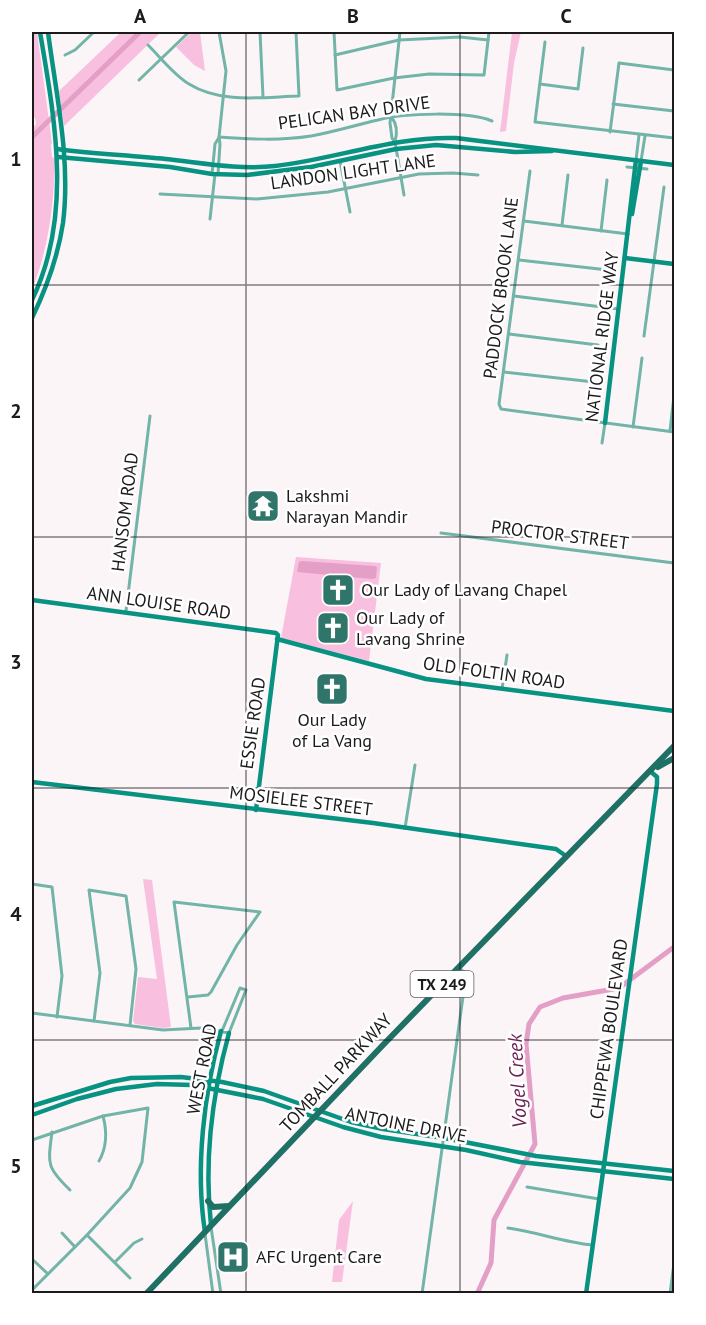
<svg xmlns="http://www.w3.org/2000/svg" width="706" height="1325" font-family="'PT Sans',sans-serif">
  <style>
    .green { fill: #f8bfdf }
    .water { fill: #e49fc7 }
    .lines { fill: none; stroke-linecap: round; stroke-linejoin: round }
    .river { stroke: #e49fc7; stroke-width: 5 }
    .street { stroke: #72b4a8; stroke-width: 3 }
    .secondary { stroke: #079282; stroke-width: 4.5 }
    .primary { stroke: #1f7165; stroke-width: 6 }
    .grid { fill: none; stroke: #1c1a1b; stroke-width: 1.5; stroke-opacity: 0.55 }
    .labels { text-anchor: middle; stroke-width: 5; stroke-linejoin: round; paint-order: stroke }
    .shield { fill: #fff; stroke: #605f5f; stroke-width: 1.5 }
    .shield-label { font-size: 16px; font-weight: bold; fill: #1c1a1b }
    .street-label { font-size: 18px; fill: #1c1a1b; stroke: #fff }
    .poi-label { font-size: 18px; fill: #1c1a1b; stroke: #fff; text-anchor: start }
    .water-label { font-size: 20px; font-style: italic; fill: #6e1f53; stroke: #fff }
    .neatline { fill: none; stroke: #1c1a1b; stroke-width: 2 }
    .grid-label { font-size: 20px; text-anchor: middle; font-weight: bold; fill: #1c1a1b }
  </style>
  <rect width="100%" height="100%" fill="#fcf5f8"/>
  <!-- green -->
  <g class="green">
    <path d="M32,32H37L52,143L51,145L52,157L55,158C54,206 49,246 32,290V129L36,124L35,118L32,117Z"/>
    <path d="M121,32H161L64,126L59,91Z"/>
    <path d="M192,32H200L205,71L194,65L176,47Z"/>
    <path d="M512,32H521L514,63L506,131L500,132Z"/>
    <path d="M296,557L381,563L369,661L281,638Z"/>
    <path d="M143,879L152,880L171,1027L163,1028L135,1024L133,1021L138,977L157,979Z"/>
    <path d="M353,1201L342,1282H332L339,1220Z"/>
  </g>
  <!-- water -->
  <path class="water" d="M302,561L374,566L377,567L376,578L372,579L297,572L299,562Z"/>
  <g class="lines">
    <!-- river -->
    <g class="river">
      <path d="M32,137L140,32"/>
      <path d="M477,1294L491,1263L494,1220L535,1144L526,1044L529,1024L540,1007L563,998L619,988L674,947"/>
    </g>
    <!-- street -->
    <g class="street">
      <path d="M260,32L263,97"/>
      <path d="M334,32L337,90L394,78L429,74L484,75L489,32"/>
      <path d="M545,42L535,122L674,138"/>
      <path d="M148,45C161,58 174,75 189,84C221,104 263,97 299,96L296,32"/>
      <path d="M65,55L75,50L94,32"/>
      <path d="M335,55L399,40L460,37L488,40"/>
      <path d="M139,80L189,32"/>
      <path d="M540,84L578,89L583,48"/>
      <path d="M613,104L674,111"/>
      <path d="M392,118C397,124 397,134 395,142L404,195"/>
      <path d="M610,132L619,63L674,70"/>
      <path d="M219,137C249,139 280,141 311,136C334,132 356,125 378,120C405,113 468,111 492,121"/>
      <path d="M395,142L392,138L390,123L400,32"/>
      <path d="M636,160L639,135"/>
      <path d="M340,161L350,212"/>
      <path d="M641,161L645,136"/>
      <path d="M627,167L647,169"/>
      <path d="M530,171L499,404L501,409L674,432"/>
      <path d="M212,174L215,144L218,139"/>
      <path d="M218,174L220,144L219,137L226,71L219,32"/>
      <path d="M160,194L257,199L328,192L419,174L453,173L478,175"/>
      <path d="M210,219L215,174"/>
      <path d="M524,221L628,234"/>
      <path d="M562,225L568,175"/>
      <path d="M601,231L607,180"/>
      <path d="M519,260L608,270"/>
      <path d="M514,296L618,309"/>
      <path d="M509,334L598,345"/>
      <path d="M644,336L664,187"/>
      <path d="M504,372L594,382"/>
      <path d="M633,427L642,358"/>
      <path d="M670,431L674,396"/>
      <path d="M602,443L605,423"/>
      <path d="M441,533L674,563"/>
      <path d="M126,611L150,416"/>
      <path d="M502,689L507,655"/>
      <path d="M405,828L415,765"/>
      <path d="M32,884L52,887L62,976L57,1017"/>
      <path d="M188,997L208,995L211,992L237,945L260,912L174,902L191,1028"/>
      <path d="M32,1013L163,1030L201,1028L229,1033L246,990L240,988L222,1031"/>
      <path d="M94,1021L100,973L89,890L126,896L136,969L130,1025"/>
      <path d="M52,1132C48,1164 46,1167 70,1190"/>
      <path d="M32,1140L103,1116L148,1108L142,1162L130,1188L87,1235L32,1290"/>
      <path d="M99,1161C107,1147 107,1131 103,1116"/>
      <path d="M527,1187L599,1199"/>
      <path d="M211,1227L221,1294"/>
      <path d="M508,1228C537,1232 563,1242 592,1245"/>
      <path d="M62,1233L75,1247"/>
      <path d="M205,1234L213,1294"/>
      <path d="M87,1235L130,1278"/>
      <path d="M32,1259L47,1273"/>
      <path d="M115,1262L134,1243L142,1239"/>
      <path d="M422,1294L465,982V974L460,968"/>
      <path d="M670,1294L674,1263"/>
    </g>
    <!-- secondary -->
    <g class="secondary">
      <path d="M57,149C93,154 130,155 166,159C203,163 238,170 275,166C336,159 394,136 456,138L674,165"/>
      <path d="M58,157L170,167L212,174L247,175L311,167L396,149L436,145L515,152L552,151"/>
      <path d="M632,214L641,161"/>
      <path d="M625,258L674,264"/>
      <path d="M32,300C73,216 55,120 40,32"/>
      <path d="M32,318C47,287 58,256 63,223C71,160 56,94 48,32"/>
      <path d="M605,423L636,160"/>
      <path d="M32,600L276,633L278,635L256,810"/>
      <path d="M277,639L426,679L674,711"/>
      <path d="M32,782L373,823L556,849L566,856"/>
      <path d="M32,1106L110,1082L131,1078L181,1077L222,1082L264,1091L351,1122L383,1129L444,1138L536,1156L674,1171"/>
      <path d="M32,1115L77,1099L116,1089L157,1084L192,1085L263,1099L343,1127L381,1137L466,1150L520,1162L674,1179"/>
      <path d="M211,1225C204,1161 212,1095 229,1033"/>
      <path d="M205,1232C195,1168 204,1093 221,1031"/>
      <path d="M586,1294L657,784V777L650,771"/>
    </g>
    <!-- primary -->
    <g class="primary">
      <path d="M658,767L674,758"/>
      <path d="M208,1201L213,1207L229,1206"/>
      <path d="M146,1294L383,1045L674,746"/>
    </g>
  </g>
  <!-- grid -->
  <path class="grid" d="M246,32V1294M460,32V1294M32,285H674M32,537H674M32,788H674M32,1040H674"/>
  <!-- icons -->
  <defs>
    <g id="temple-square" transform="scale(1.725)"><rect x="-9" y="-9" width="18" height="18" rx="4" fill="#30756a" stroke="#fff"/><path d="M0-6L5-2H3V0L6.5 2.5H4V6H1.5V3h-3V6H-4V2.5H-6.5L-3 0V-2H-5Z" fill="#fff"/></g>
    <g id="church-square" transform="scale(1.725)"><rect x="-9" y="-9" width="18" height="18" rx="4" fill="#30756a" stroke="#fff"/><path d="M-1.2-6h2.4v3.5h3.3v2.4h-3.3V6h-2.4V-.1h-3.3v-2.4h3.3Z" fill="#fff"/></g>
    <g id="hospital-square" transform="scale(1.725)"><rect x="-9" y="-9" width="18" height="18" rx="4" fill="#30756a" stroke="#fff"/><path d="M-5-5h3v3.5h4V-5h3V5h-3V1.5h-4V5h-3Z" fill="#fff"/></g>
  </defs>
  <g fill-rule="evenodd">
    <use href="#temple-square" x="263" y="506"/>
    <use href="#church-square" x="338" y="590"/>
    <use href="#church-square" x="333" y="628"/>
    <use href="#church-square" x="332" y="689"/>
    <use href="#hospital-square" x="233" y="1257"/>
  </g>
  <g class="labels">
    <!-- shield labels -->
    <rect class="shield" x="410.5" y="971" width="63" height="26" rx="4.5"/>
    <g class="shield-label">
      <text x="442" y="990">TX 249</text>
    </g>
    <!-- street labels -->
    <g class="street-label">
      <text transform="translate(354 113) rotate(-8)" y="6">PELICAN BAY DRIVE</text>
      <text transform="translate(353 172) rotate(-8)" y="6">LANDON LIGHT LANE</text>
      <text transform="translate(501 288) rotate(-83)" y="6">PADDOCK BROOK LANE</text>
      <text transform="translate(602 337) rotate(-83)" y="6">NATIONAL RIDGE WAY</text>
      <text transform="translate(125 512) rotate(-83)" y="6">HANSOM ROAD</text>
      <text transform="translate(560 535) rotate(7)" y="6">PROCTOR STREET</text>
      <text transform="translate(159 603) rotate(8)" y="6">ANN LOUISE ROAD</text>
      <text transform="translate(494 673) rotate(8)" y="6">OLD FOLTIN ROAD</text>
      <text transform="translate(253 723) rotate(-82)" y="6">ESSIE ROAD</text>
      <text transform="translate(301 801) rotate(7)" y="6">MOSIELEE STREET</text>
      <text transform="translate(609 1029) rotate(-82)" y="6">CHIPPEWA BOULEVARD</text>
      <text transform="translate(202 1069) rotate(-79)" y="6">WEST ROAD</text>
      <text transform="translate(336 1073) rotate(-47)" y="6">TOMBALL PARKWAY</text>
      <text transform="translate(406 1125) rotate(11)" y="6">ANTOINE DRIVE</text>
    </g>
    <!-- poi labels -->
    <g class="poi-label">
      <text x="286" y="502">Lakshmi<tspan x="286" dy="21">Narayan Mandir</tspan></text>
      <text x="361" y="596">Our Lady of Lavang Chapel</text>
      <text x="356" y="624">Our Lady of<tspan x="356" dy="21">Lavang Shrine</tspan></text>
      <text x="332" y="726" text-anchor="middle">Our Lady<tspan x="332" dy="21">of La Vang</tspan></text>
      <text x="256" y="1263">AFC Urgent Care</text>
    </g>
    <!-- water labels -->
    <g class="water-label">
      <text transform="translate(517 1081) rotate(-93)" y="7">Vogel Creek</text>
    </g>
  </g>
  <!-- border -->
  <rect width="706" height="1325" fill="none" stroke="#ffffff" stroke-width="66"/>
  <rect x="33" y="33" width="640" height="1259" class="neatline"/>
  <g class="grid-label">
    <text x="140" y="23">A</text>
    <text x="353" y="23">B</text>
    <text x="566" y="23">C</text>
    <text x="16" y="166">1</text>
    <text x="16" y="418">2</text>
    <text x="16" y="669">3</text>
    <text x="16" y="921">4</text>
    <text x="16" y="1173">5</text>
  </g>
</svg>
